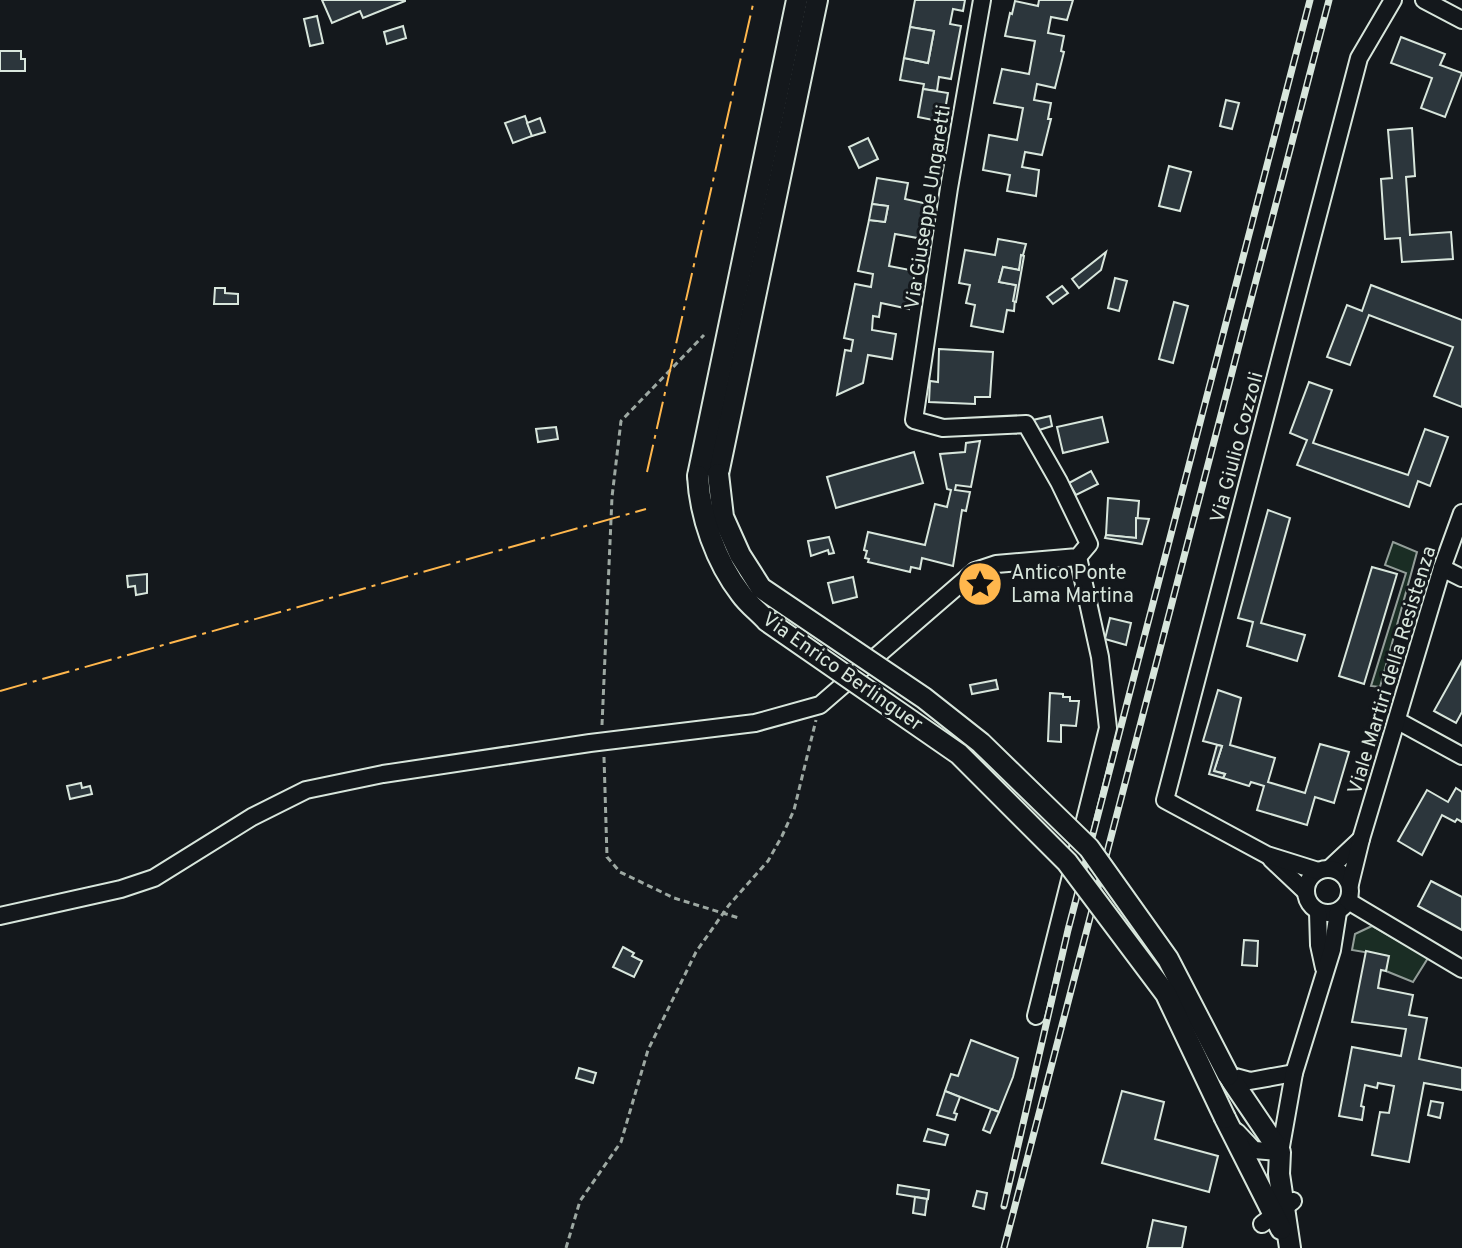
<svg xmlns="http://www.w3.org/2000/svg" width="1462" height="1248" font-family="Overpass,sans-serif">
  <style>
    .green { fill: #1a2d24; stroke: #939e99; stroke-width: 2 }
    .building { fill: #2c363c; stroke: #d8e6dc; stroke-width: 2 }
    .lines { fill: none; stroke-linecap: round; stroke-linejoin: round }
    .minor-casing { stroke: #d8e6dc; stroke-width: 20 }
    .major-casing { stroke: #d8e6dc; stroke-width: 24 }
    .path { stroke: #9da8a2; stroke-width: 3; stroke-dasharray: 6 4; stroke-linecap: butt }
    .minor { stroke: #14181c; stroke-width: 16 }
    .major { stroke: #14181c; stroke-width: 20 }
    .rail-casing { stroke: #d8e6dc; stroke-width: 7 }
    .rail { stroke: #14181c; stroke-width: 4; stroke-dasharray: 12; stroke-linecap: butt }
    .major-bridge-casing { stroke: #d8e6dc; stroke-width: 24; stroke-linecap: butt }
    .major-bridge { stroke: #14181c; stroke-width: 20 }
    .power { stroke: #ffb74d; stroke-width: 2; stroke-dasharray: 28 6 4 6; stroke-linecap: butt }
    .labels { text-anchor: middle; stroke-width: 6; stroke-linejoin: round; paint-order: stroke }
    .street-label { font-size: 20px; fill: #d8e6dc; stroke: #14181c }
    .poi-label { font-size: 20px; fill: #d8e6dc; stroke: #14181c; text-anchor: start }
  </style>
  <rect width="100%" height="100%" fill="#14181c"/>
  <!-- green -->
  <g class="green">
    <path d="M1393,542L1417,552L1380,687L1371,686L1406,573L1385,565Z"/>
    <path d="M1372,926L1428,958L1413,982L1386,971L1388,956L1352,950L1355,934Z"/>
  </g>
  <!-- building -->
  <g class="building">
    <path d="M322,0H405V1L363,18L360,11L332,23Z"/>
    <path d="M915,0H965L963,11L953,9L950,24L961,26L951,79L939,77L937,91L923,89L924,84L900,80L904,58L928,63L934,31L910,27Z"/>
    <path d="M1039,0H1073L1067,20L1051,17L1048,33L1064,36L1061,51L1064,52L1055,88L1037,84L1034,100L1051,103L1048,119H1051L1042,155L1025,152L1022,167L1039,170L1036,196L1007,191L1010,175L983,170L989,135L1017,140L1023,108L994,103L1002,69L1029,74L1035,41L1005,36L1010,13L1012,14L1015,1L1038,6Z"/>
    <path d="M317,16L323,43L310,46L304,19Z"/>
    <path d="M403,26L406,38L387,44L384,32Z"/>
    <path d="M910,27L934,31L928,63L904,58Z"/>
    <path d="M1401,37L1445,54L1440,65L1462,73L1445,117L1421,108L1432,78L1391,63Z"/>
    <path d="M0,51H21V59H25V71H0Z"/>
    <path d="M923,89L948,93L943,122L918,117Z"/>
    <path d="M1226,100L1239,103L1232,129L1220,126Z"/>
    <path d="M525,116L532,136L513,143L505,123Z"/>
    <path d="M540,118L545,132L532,136L527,123Z"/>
    <path d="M1412,128L1415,176L1406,177L1410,235L1451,232L1453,259L1402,262L1400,238L1385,239L1381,179L1392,178L1388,130Z"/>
    <path d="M868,138L878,159L859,168L849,147Z"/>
    <path d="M1169,166L1191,172L1180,211L1159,206Z"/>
    <path d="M877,178L908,183L905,199L928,204L926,224L923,239L895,234L889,266L915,271L909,309L881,303L879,317L873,316L872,330L896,334L892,359L868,355L863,383L837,395L845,350L851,351L853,340L844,338L855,284L871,287L873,274L858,271L869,220L885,222L888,206L872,204Z"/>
    <path d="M872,204L888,206L885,222L869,220Z"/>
    <path d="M998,239L1026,244L1019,270L1003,267L999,282L1016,285L1014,311L1007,310L1003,332L971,326L975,305L966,303L970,285L959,283L965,250L995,255Z"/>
    <path d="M1106,252L1101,270L1079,288L1072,279Z"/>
    <path d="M1021,255L1024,256L1016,302L1013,301L1016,285L999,282L1003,267L1019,270Z"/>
    <path d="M1115,278L1127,281L1119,311L1108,308Z"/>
    <path d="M1371,285L1462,320V407L1434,396L1453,347L1369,315L1350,365L1327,357L1347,305L1362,311Z"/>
    <path d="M1062,286L1068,293L1053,304L1047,297Z"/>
    <path d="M215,288H225V293L238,294V304H214Z"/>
    <path d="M1174,302L1188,306L1173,363L1159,359Z"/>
    <path d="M939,349L993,352L990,397H975V404L929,402L930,381L938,382Z"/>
    <path d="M1309,382L1332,390L1313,443L1408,475L1425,429L1448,437L1430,486L1418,481L1409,507L1297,465L1307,440L1290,433Z"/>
    <path d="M1050,416L1052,426L1039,430L1033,420Z"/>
    <path d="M1102,417L1108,442L1063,453L1057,427Z"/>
    <path d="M556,427L558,439L538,442L536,429Z"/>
    <path d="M980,441L971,487L956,485L955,490L970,492L966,511L962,510L953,566L922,558L920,569L911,567L910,572L868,562L869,559L865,558L867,551L864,550L868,532L925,545L935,504L947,507L951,490L947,489L940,454L965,452L966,443Z"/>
    <path d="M914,452L923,483L836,508L827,477Z"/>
    <path d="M1091,471L1098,484L1076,495L1069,483Z"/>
    <path d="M1108,498L1139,501L1136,538L1106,535Z"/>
    <path d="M1268,510L1290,518L1261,623L1305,635L1297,661L1247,646L1253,622L1238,618Z"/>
    <path d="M1136,518L1149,519L1142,544L1105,538L1106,535L1136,538Z"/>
    <path d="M829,537L834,553L829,554L828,550L811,556L808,541Z"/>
    <path d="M1372,567L1397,574L1364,684L1339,676Z"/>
    <path d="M147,574V593L136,595L135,586L128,587L127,576Z"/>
    <path d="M853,577L857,597L833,603L828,583Z"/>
    <path d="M1110,618L1131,623L1126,645L1105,639Z"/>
    <path d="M1462,661V712L1456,723L1434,711Z"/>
    <path d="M996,680L998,689L972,694L970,685Z"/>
    <path d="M1218,690L1241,698L1230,745L1275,758L1268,782L1305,793L1320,744L1349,752L1334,803L1315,797L1307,825L1257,810L1264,786L1251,782L1249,786L1223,778L1225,774L1214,771L1222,746L1203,741Z"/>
    <path d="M1050,693L1063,694V697H1070V701H1079L1076,726L1061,725V742L1048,741Z"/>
    <path d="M1217,745L1222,746L1214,771L1225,774L1223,778L1209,774Z"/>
    <path d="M81,783L82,788L90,786L92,794L70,799L67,786Z"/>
    <path d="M1456,788L1462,792V822L1457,819L1455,822L1442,815L1422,855L1398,841L1427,790L1448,802Z"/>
    <path d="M1431,881L1462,897V930L1418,906Z"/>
    <path d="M1244,940L1258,941L1257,966L1242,965Z"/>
    <path d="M623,947L634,953L632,956L642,961L634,977L613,967Z"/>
    <path d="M1366,951L1389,956L1386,971L1381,970L1378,988L1413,995L1409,1015L1427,1018L1419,1059L1462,1068V1090L1424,1083L1409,1162L1372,1155L1380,1112L1389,1113L1394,1086L1378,1083L1377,1088L1365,1085L1361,1106L1364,1107L1362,1120L1339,1116L1352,1047L1401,1056L1406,1029L1352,1022Z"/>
    <path d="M971,1040L1018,1058L1013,1077L999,1112L945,1091L951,1074L958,1076Z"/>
    <path d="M579,1068L596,1073L593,1083L576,1078Z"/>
    <path d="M945,1091L960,1097L954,1113L957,1114L955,1120L937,1115Z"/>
    <path d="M1122,1091L1164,1102L1155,1139L1218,1156L1209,1192L1102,1163Z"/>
    <path d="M1431,1101L1443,1103L1440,1118L1428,1115Z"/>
    <path d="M991,1109L999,1112L990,1133L983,1130Z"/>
    <path d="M928,1129L948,1135L945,1145L924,1141Z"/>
    <path d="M898,1185L929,1190L928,1199L897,1194Z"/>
    <path d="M977,1191L987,1193L984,1209L973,1206Z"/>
    <path d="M915,1197L927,1199L925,1215L913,1213Z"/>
    <path d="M1153,1220L1186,1227L1182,1248H1147Z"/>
  </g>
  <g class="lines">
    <!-- minor casing -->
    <g class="minor-casing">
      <g id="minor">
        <path d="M1424,0L1462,20"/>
        <path d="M1442,568L1462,578"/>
        <path d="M1398,721L1462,756"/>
        <path d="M1271,859L1306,892"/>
        <path d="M1330,868L1361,839"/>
        <circle cx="1328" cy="891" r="22"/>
        <path d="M1318,871L1267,855L1165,800L1359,58L1393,0"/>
        <path d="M1350,884L1361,839L1442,568L1462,513"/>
        <path d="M1348,901L1462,969"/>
        <path d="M1318,912L1319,945L1324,968"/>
        <path d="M0,916L121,889L154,878L252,817L306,790L383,774L590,743L755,723L820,705L975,571L996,564L1078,557L1089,544L1059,482L1026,424L943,428L914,420L949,188L982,0"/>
        <path d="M1036,1016L1108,728L1100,657L1078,557"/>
        <path d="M1228,1075L1250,1081L1294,1073"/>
        <path d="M1237,1132L1254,1150L1280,1152L1294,1073L1332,950L1338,912"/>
        <path d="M1262,1224L1293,1201"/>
      </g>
    </g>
    <!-- major casing -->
    <g class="major-casing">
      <g id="major">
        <path d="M718,474L817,0"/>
        <path d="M698,476L797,0"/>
        <path d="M1228,1075L1280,1152L1279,1174L1290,1248"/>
        <path d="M1225,1118L1281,1229"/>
      </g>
    </g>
    <!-- path -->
    <g class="path">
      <path d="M602,725L612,497L621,421L704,335"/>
      <path d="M604,757L607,857L620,872L674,898L739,918"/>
      <path d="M566,1248L580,1201L621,1142L648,1050L696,952L729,905L768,861L782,836L794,810L816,720"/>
    </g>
    <!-- minor -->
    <use href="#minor" class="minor"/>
    <!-- major -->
    <use href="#major" class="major"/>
    <!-- rail casing -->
    <g class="rail-casing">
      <g id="rail">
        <path d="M1004,1206L1068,930L1310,0"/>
        <path d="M1004,1248L1329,0"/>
      </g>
    </g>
    <!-- rail -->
    <use href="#rail" class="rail"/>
    <!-- major-bridge casing -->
    <g class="major-bridge-casing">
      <g id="major-bridge">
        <path d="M718,474L723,517L740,555L761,588L924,698L981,743L1089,848L1168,959L1228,1075"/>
        <path d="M698,476C700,516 716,562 741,594C748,604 759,612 767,621L959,754L1067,862L1166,994L1225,1118"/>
      </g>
    </g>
    <!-- major-bridge -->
    <use href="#major-bridge" class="major-bridge"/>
    <!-- power -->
    <g class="power">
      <path d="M647,472L754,0"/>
      <path d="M0,691L646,509"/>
    </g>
  </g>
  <!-- icons -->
  <defs>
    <g id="sight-disc" transform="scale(2.3)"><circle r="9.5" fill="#ffb74d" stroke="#14181c"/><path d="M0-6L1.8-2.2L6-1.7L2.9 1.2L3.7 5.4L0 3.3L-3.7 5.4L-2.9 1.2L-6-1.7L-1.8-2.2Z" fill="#111"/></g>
  </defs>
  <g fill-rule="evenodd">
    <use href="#sight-disc" x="980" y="584"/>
  </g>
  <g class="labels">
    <!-- street labels -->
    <g class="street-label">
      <text transform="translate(927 207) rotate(-81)" y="7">Via Giuseppe Ungaretti</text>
      <text transform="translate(1236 447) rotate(-75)" y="7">Via Giulio Cozzoli</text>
      <text transform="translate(1391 670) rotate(-73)" y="7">Viale Martiri della Resistenza</text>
      <text transform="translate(843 671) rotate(35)" y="7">Via Enrico Berlinguer</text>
    </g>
    <!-- poi labels -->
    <g class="poi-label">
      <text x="1011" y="579">Antico Ponte<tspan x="1011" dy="23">Lama Martina</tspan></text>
    </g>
  </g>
</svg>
